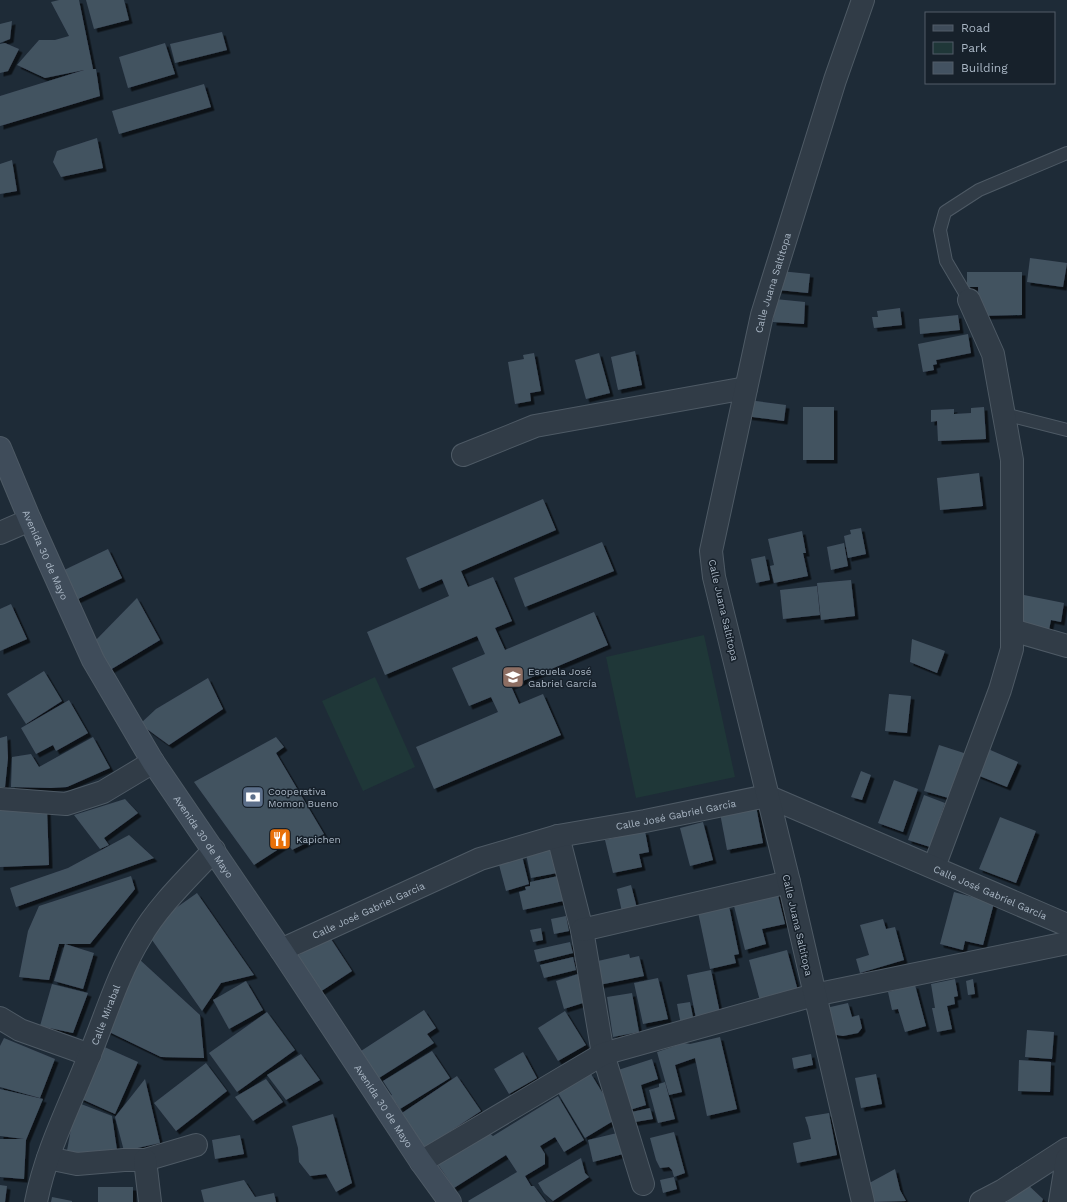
<svg xmlns="http://www.w3.org/2000/svg" width="1067" height="1202" font-family="'Work Sans',sans-serif">
  <style>
    .green { fill: #1f3738 }
    .building { fill: #435261; filter: url(#shadow) }
    .lines { fill: none; stroke-linecap: round; stroke-linejoin: round }
    .lane-casing { stroke: #4e5a65; stroke-width: 14 }
    .street-casing { stroke: #4e5a65; stroke-width: 24 }
    .secondary-casing { stroke: #4e5a65; stroke-width: 24 }
    .lane { stroke: #313c47; stroke-width: 12 }
    .street { stroke: #313c47; stroke-width: 22 }
    .secondary { stroke: #3f4c5a; stroke-width: 22 }
    .labels { text-anchor: middle; stroke-width: 3; stroke-linejoin: round; paint-order: stroke }
    .street-label { font-size: 10px; fill: #aab7c5; stroke: #17212b }
    .poi-label { font-size: 10px; fill: #aab7c5; stroke: #17212b; text-anchor: start }
  </style>
  <defs>
    <filter id="shadow"><feDropShadow dx="3.5" dy="3.5" stdDeviation="0" flood-color="#0009"/></filter>
  </defs>
  <rect width="100%" height="100%" fill="#1e2b37"/>
  <!-- green -->
  <g class="green">
    <path d="M704,635L735,777L636,798L606,657Z"/>
    <path d="M375,677L415,767L363,791L322,701Z"/>
  </g>
  <!-- building -->
  <g class="building">
    <path d="M59,0H79L93,69H96L100,96L0,126V96L84,70L45,78L17,65L39,40H55L69,36L51,2Z"/>
    <path d="M86,0H124L129,20L94,29Z"/>
    <path d="M12,21L10,39L0,43V24Z"/>
    <path d="M222,32L227,50L175,63L170,44Z"/>
    <path d="M5,43L19,49L8,71L0,73V44Z"/>
    <path d="M165,43L175,74L128,88L119,57Z"/>
    <path d="M204,84L211,107L119,134L112,111Z"/>
    <path d="M97,138L103,168L61,177L53,162L57,151Z"/>
    <path d="M12,160L17,191L0,194V164Z"/>
    <path d="M1030,258L1067,263L1063,287L1027,282Z"/>
    <path d="M780,271L810,274L808,293L778,290Z"/>
    <path d="M967,272H1022V315L979,316L978,287H967Z"/>
    <path d="M775,299L805,302L804,324L773,322Z"/>
    <path d="M900,308L902,325L874,328L872,317H878L877,311Z"/>
    <path d="M958,315L960,330L920,334L919,319Z"/>
    <path d="M968,334L971,353L936,360L937,364L933,365L934,370L923,372L918,344Z"/>
    <path d="M635,351L642,385L618,390L611,357Z"/>
    <path d="M534,353L541,391L530,393L531,401L515,404L508,362L524,359L523,355Z"/>
    <path d="M599,353L610,393L586,399L575,360Z"/>
    <path d="M748,400L786,405L784,421L745,416Z"/>
    <rect x="803" y="407" width="31" height="53"/>
    <path d="M984,407L986,439L938,441L937,421L931,422V410L954,409V414L971,413V408Z"/>
    <path d="M979,473L983,506L940,510L937,478Z"/>
    <path d="M543,499L556,530L461,571L468,587L493,577L512,621L495,628L505,650L594,612L608,645L511,686L519,704L543,694L561,735L434,789L416,747L498,712L491,697L469,706L452,668L485,654L477,636L385,675L367,632L449,596L442,579L419,589L406,558Z"/>
    <path d="M861,528L866,554L848,558L844,536L851,534L850,530Z"/>
    <path d="M802,531L806,553H803L808,576L774,583L770,566L774,565L768,539Z"/>
    <path d="M602,542L614,571L525,607L514,578Z"/>
    <path d="M844,543L848,566L831,570L827,547Z"/>
    <path d="M108,549L122,578L74,601L60,572Z"/>
    <path d="M765,556L770,580L756,583L751,559Z"/>
    <path d="M851,580L855,616L821,620L817,583Z"/>
    <path d="M817,586L820,615L783,619L780,590Z"/>
    <path d="M1024,595L1064,603L1061,622L1051,620L1049,630L1019,625Z"/>
    <path d="M137,598L160,640L110,670L93,643Z"/>
    <path d="M11,604L27,639L0,651V609Z"/>
    <path d="M912,639L945,651L937,673L910,662Z"/>
    <path d="M44,671L62,701L26,724L7,694Z"/>
    <path d="M208,678L223,709L169,745L140,724L156,709Z"/>
    <path d="M889,694L911,696L907,733L885,731Z"/>
    <path d="M69,700L88,733L56,751L53,745L36,754L21,728Z"/>
    <path d="M7,736L8,758L5,787H0V738Z"/>
    <path d="M93,737L110,768L67,787L51,788L11,787L12,757L31,754L39,767Z"/>
    <path d="M276,737L284,747L276,753L324,834L292,850L288,843L254,865L194,782Z"/>
    <path d="M939,745L967,754L952,799L924,791Z"/>
    <path d="M988,749L1018,762L1007,787L977,775Z"/>
    <path d="M861,771L871,775L862,800L851,797Z"/>
    <path d="M894,780L918,789L903,832L878,823Z"/>
    <path d="M924,795L945,803L930,847L908,840Z"/>
    <path d="M125,799L138,813L104,838L109,845L100,849L74,815Z"/>
    <path d="M0,806L47,808L49,865L0,867Z"/>
    <path d="M756,806L763,843L727,850L720,813Z"/>
    <path d="M1000,817L1036,831L1016,883L979,869Z"/>
    <path d="M703,822L713,860L690,866L680,828Z"/>
    <path d="M645,831L649,852L639,854L642,867L613,873L605,840Z"/>
    <path d="M129,835L154,858L16,907L10,888L68,868Z"/>
    <path d="M553,849L557,873L531,878L526,854Z"/>
    <path d="M522,856L529,884L506,891L498,861Z"/>
    <path d="M131,876L135,889L90,944H59L49,980L19,977L28,931L39,906Z"/>
    <path d="M558,876L563,901L523,910L519,892L526,890L525,887L530,886V882Z"/>
    <path d="M631,885L637,908L622,912L617,889Z"/>
    <path d="M777,891L785,924L762,929L766,944L745,950L733,902Z"/>
    <path d="M954,892L994,903L983,945L965,941L963,950L940,944Z"/>
    <path d="M197,893L254,975L221,983L202,1011L145,930Z"/>
    <path d="M729,906L739,954L734,955L736,963L710,969L698,912Z"/>
    <path d="M566,916L569,931L554,934L551,919Z"/>
    <path d="M883,919L886,929L895,927L904,960L860,973L856,959L869,955L860,925Z"/>
    <path d="M541,928L543,940L533,942L530,930Z"/>
    <path d="M329,936L352,971L320,992L296,957Z"/>
    <path d="M570,942L573,953L537,962L534,950Z"/>
    <path d="M65,944L94,953L83,989L54,981Z"/>
    <path d="M787,950L798,991L760,1001L749,960Z"/>
    <path d="M629,954L630,958L639,956L644,976L594,986L589,963Z"/>
    <path d="M573,957L576,970L544,978L540,965Z"/>
    <path d="M139,959L200,1015L204,1058L161,1057L105,1030Z"/>
    <path d="M711,970L720,1013L696,1018L687,975Z"/>
    <path d="M578,974L586,1002L564,1009L556,981Z"/>
    <path d="M658,978L668,1019L643,1024L634,983Z"/>
    <path d="M955,979L958,996L954,997L955,1004L947,1006L952,1029L937,1032L932,1008H935L931,984Z"/>
    <path d="M973,979L975,994L968,995L966,981Z"/>
    <path d="M246,981L263,1010L229,1029L213,1000Z"/>
    <path d="M52,984L88,993L73,1033L40,1026Z"/>
    <path d="M915,985L926,1026L905,1032L898,1009L892,1010L888,992Z"/>
    <path d="M632,993L639,1032L613,1037L607,997Z"/>
    <path d="M690,1002L694,1022L681,1025L677,1004Z"/>
    <path d="M848,1003L852,1017L859,1015L862,1028L858,1033L843,1036L831,1034L826,1008Z"/>
    <path d="M424,1010L436,1028L427,1034L434,1043L379,1078L361,1051Z"/>
    <path d="M565,1011L586,1045L558,1061L538,1028Z"/>
    <path d="M267,1012L295,1050L237,1092L209,1053Z"/>
    <path d="M1027,1030L1054,1032L1052,1059L1025,1057Z"/>
    <path d="M720,1037L737,1109L707,1116L695,1058L675,1065L682,1092L669,1095L657,1052L684,1043L690,1044Z"/>
    <path d="M4,1038L55,1059L40,1098L0,1087V1046Z"/>
    <path d="M100,1045L138,1062L115,1114L77,1097Z"/>
    <path d="M432,1051L450,1078L400,1109L396,1103L391,1106L386,1098L392,1095L383,1081Z"/>
    <path d="M523,1052L537,1078L509,1094L494,1069Z"/>
    <path d="M301,1054L320,1080L286,1100L267,1075Z"/>
    <path d="M811,1054L813,1065L794,1069L792,1058Z"/>
    <path d="M652,1059L658,1079L641,1085L646,1105L623,1112L609,1073Z"/>
    <path d="M1019,1060L1051,1062L1050,1092L1018,1091Z"/>
    <path d="M206,1063L227,1091L176,1131L154,1103Z"/>
    <path d="M591,1074L618,1118L585,1138L558,1093Z"/>
    <path d="M876,1074L882,1104L861,1108L855,1078Z"/>
    <path d="M457,1076L481,1111L425,1148L402,1113Z"/>
    <path d="M145,1079L160,1143L124,1151L115,1117Z"/>
    <path d="M266,1079L283,1102L253,1121L235,1097Z"/>
    <path d="M665,1082L675,1119L658,1123L649,1090L659,1087V1084Z"/>
    <path d="M0,1089L43,1099L26,1140L24,1179L0,1177V1139H24L0,1136Z"/>
    <path d="M558,1096L584,1140L564,1152L555,1137L540,1146L545,1154V1164L525,1176L531,1186H534L546,1202H469L468,1201L517,1172L506,1155L454,1188L437,1163L486,1131L493,1136Z"/>
    <path d="M76,1102L112,1116L117,1150L66,1156Z"/>
    <path d="M650,1108L653,1119L629,1123L627,1113Z"/>
    <path d="M829,1113L837,1155L797,1163L793,1143L811,1139L808,1126L805,1117Z"/>
    <path d="M333,1114L352,1183L336,1192L326,1174L310,1176L299,1162L298,1148L292,1126Z"/>
    <path d="M674,1132L685,1173L674,1177L677,1189L663,1193L660,1180L674,1177L672,1170L669,1167L660,1168L656,1160L650,1138Z"/>
    <path d="M617,1133L623,1154L593,1162L588,1140Z"/>
    <path d="M240,1135L244,1154L215,1159L212,1140Z"/>
    <path d="M581,1158L585,1173L589,1177L553,1201L544,1193L538,1183Z"/>
    <path d="M895,1169L900,1190L906,1201L871,1202L862,1187Z"/>
    <path d="M244,1180L255,1197L274,1193L276,1202H204L201,1190Z"/>
    <path d="M1026,1183L1043,1199L1042,1202H1008L1002,1191Z"/>
    <path d="M0,1185L7,1186L5,1202H0Z"/>
    <rect x="98" y="1187" width="35" height="15"/>
    <path d="M52,1197L72,1201V1202H51Z"/>
  </g>
  <g class="lines">
    <!-- lane casing -->
    <g class="lane-casing">
      <g id="lane">
        <path d="M969,300L946,261L940,230L945,212L979,190L1067,153"/>
        <path d="M1004,414L1067,430"/>
      </g>
    </g>
    <!-- street casing -->
    <g class="street-casing">
      <g id="street">
        <path d="M463,455L535,426L746,388"/>
        <path d="M0,533L30,520"/>
        <path d="M1012,630L1067,646"/>
        <path d="M0,799L66,804L103,792L153,762"/>
        <path d="M558,836L582,930L603,1054L643,1184"/>
        <path d="M934,867L1000,690L1012,649V460L993,354L969,300"/>
        <path d="M582,930L789,882"/>
        <path id="s1" d="M281,950L480,859L558,836L645,821L767,796L1067,925"/>
        <path d="M0,1018L20,1030L90,1055"/>
        <path d="M48,1158L77,1164L124,1160H145L196,1145"/>
        <path d="M145,1160L150,1202"/>
        <path d="M421,1162L603,1054L814,995L1067,943"/>
        <path id="s2" d="M36,1202C46,1150 71,1103 90,1054C106,1015 118,974 140,938C158,906 189,877 214,850"/>
        <path id="s3" d="M863,1202L789,882L714,577L711,551L762,315L835,80L863,0"/>
        <path d="M981,1202L1002,1191L1067,1149"/>
        <path d="M1060,1202L1067,1159"/>
      </g>
    </g>
    <!-- secondary casing -->
    <g class="secondary-casing">
      <g id="secondary">
        <path id="s4" d="M0,448L30,520L93,660L153,762L281,950L421,1162L450,1202"/>
      </g>
    </g>
    <!-- lane -->
    <use href="#lane" class="lane"/>
    <!-- street -->
    <use href="#street" class="street"/>
    <!-- secondary -->
    <use href="#secondary" class="secondary"/>
  </g>
  <!-- icons -->
  <defs>
    <g id="school-square" transform="scale(1.15)"><rect x="-9" y="-9" width="18" height="18" rx="4" fill="#8d6e63" stroke="#17212b"/><path d="M0-5L7-2L0 1L-7-2ZM-4 1L0 2.5L4 1V4Q0 6-4 4Z" fill="#fff"/></g>
    <g id="bank-square" transform="scale(1.15)"><rect x="-9" y="-9" width="18" height="18" rx="4" fill="#5c6f8a" stroke="#17212b"/><path d="M-6-4H6V4H-6ZM0-2.3a2.3 2.3 0 1 0 0 4.6a2.3 2.3 0 1 0 0-4.6Z" fill="#fff"/></g>
    <g id="restaurant-square" transform="scale(1.15)"><rect x="-9" y="-9" width="18" height="18" rx="4" fill="#e8710a" stroke="#17212b"/><path d="M-5-6h1v4h1v-4h1v4h1v-4h1v5L-1.5 .5V6h-2V.5L-5-1ZM5-6V6H3V1.5H1.5Q1.5-4 5-6Z" fill="#fff"/></g>
  </defs>
  <g fill-rule="evenodd">
    <use href="#school-square" x="513" y="677"/>
    <use href="#bank-square" x="253" y="797"/>
    <use href="#restaurant-square" x="280" y="839"/>
  </g>
  <g class="labels">
    <!-- street labels -->
    <g class="street-label">
      <text dy="4" stroke="none"><textPath href="#s3" startOffset="944">Calle Juana Saltitopa</textPath></text>
      <text dy="4" stroke="none"><textPath href="#s4" startOffset="116">Avenida 30 de Mayo</textPath></text>
      <text transform="translate(724 610) rotate(77)" y="4">Calle Juana Saltitopa</text>
      <text dy="4" stroke="none"><textPath href="#s1" startOffset="420">Calle José Gabriel García</textPath></text>
      <text dy="4" stroke="none"><textPath href="#s4" startOffset="440">Avenida 30 de Mayo</textPath></text>
      <text dy="4" stroke="none"><textPath href="#s1" startOffset="756">Calle José Gabriel García</textPath></text>
      <text dy="4" stroke="none"><textPath href="#s1" startOffset="96">Calle José Gabriel García</textPath></text>
      <text transform="translate(798 925) rotate(77)" y="4">Calle Juana Saltitopa</text>
      <text dy="4" stroke="none"><textPath href="#s2" startOffset="200">Calle Mirabal</textPath></text>
      <text dy="4" stroke="none"><textPath href="#s4" startOffset="764">Avenida 30 de Mayo</textPath></text>
    </g>
    <!-- poi labels -->
    <g class="poi-label">
      <text x="528" y="675">Escuela José<tspan x="528" dy="12">Gabriel García</tspan></text>
      <text x="268" y="795">Cooperativa<tspan x="268" dy="12">Momon Bueno</tspan></text>
      <text x="296" y="843">Kapichen</text>
    </g>
  </g>
  <!-- legend -->
  <rect x="925" y="12" width="130" height="72" fill="#17212b" stroke="#525d69"/>
  <rect x="933" y="25" width="20" height="6" fill="#3f4c5a" stroke="#525d69"/>
  <text x="961" y="32" font-size="12" fill="#aab7c5">Road</text>
  <rect x="933" y="42" width="20" height="12" fill="#1f3738" stroke="#525d69"/>
  <text x="961" y="52" font-size="12" fill="#aab7c5">Park</text>
  <rect x="933" y="62" width="20" height="12" fill="#435261" stroke="#525d69"/>
  <text x="961" y="72" font-size="12" fill="#aab7c5">Building</text>
</svg>
